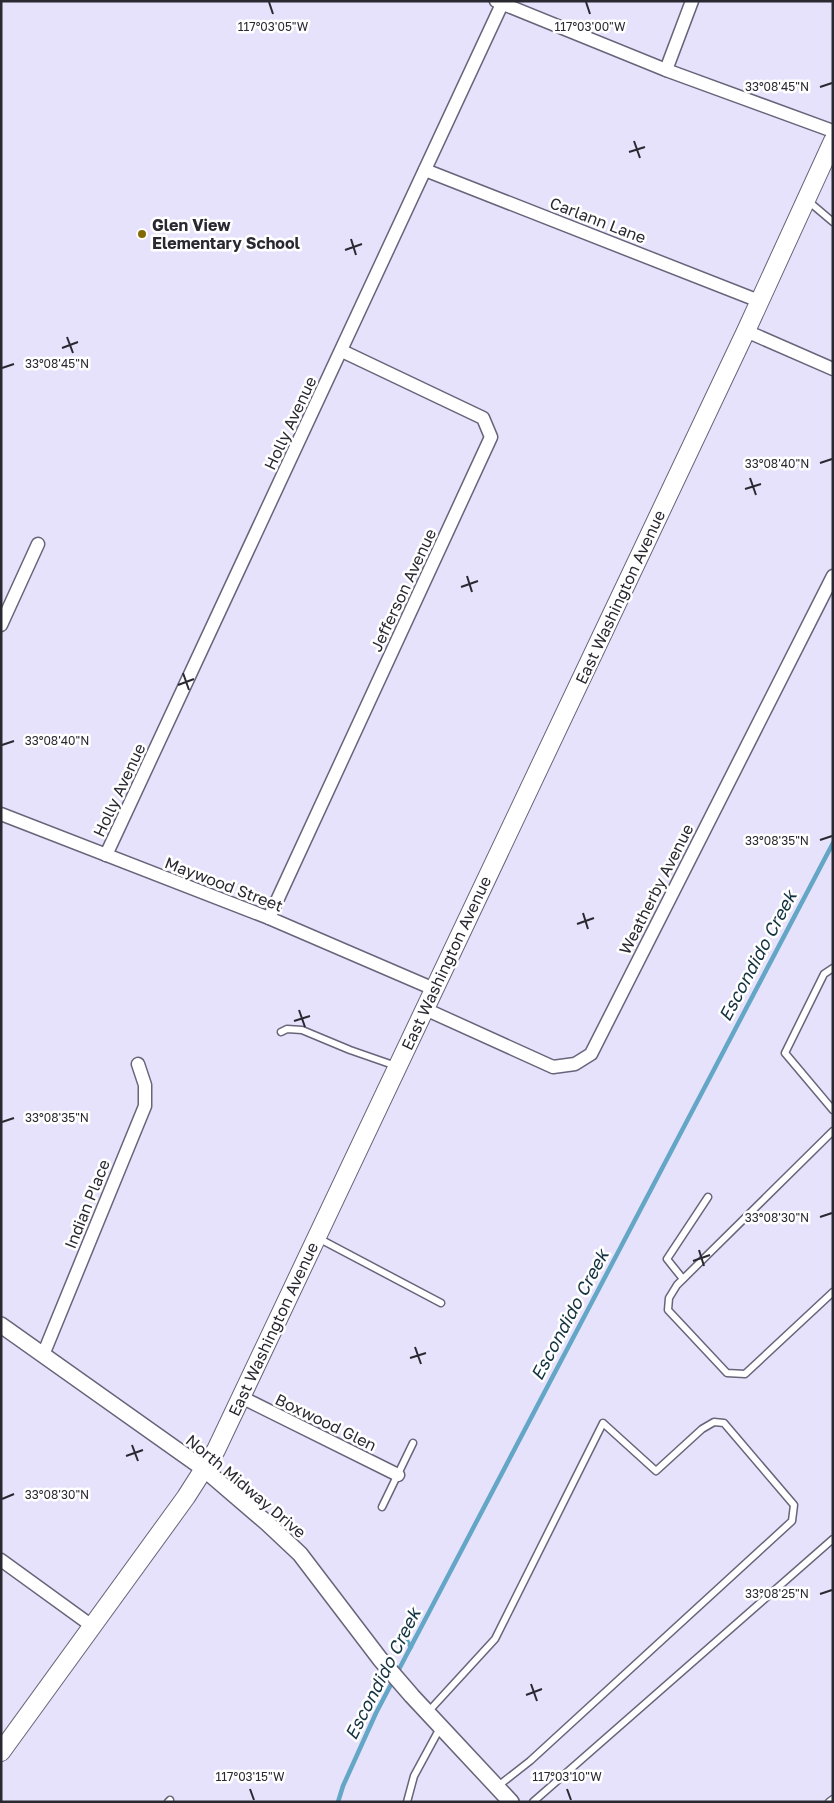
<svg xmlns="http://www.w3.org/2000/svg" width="834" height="1803" font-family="'Golos Text',sans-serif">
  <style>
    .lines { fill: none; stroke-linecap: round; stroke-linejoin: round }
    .stream { stroke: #63a6c6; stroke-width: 4.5 }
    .service-casing { stroke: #68647a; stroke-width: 9 }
    .minor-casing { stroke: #68647a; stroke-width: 15 }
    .tertiary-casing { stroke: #68647a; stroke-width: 18 }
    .secondary-casing { stroke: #68647a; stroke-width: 20 }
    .service { stroke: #fff; stroke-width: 6 }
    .minor { stroke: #fff; stroke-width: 12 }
    .tertiary { stroke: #fff; stroke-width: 15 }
    .secondary { stroke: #fff; stroke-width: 18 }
    .ticks { fill: none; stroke: #2a2831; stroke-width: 2 }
    .poi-dot { fill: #846a04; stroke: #fff; stroke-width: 2 }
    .labels { text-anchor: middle; stroke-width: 5; stroke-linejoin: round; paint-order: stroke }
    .street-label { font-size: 16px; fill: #2a2831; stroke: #fff }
    .poi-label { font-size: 16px; font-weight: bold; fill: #2a2831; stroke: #fff; text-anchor: start }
    .water-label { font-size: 18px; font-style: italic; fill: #143342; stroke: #fff }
    .ticks-label { font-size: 12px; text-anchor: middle; fill: #2a2831; stroke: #fff; stroke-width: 5; stroke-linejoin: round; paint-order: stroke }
  </style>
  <rect width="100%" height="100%" fill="#e7e2fb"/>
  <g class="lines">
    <!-- stream -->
    <g class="stream">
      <path d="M405,1638L411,1647"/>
      <path d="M338,1802L343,1786L376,1713L833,843"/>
    </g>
    <!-- service casing -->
    <g class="service-casing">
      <g id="service">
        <path d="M807,200L833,222"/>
        <path d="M833,968L824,974L785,1053L833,1110"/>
        <path d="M281,1032L287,1029L302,1030L350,1050L396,1066"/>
        <path d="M833,1131L677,1285L669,1298L668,1310L727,1373L745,1374L833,1292"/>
        <path d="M318,1238L441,1303"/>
        <path d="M683,1279L667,1259L708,1197"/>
        <path d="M382,1507L413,1443"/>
        <path d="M428,1712L495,1639L603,1423L656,1471L702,1429L714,1422L724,1423L794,1505L792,1521L530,1761L498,1786"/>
        <path d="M168,1802L170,1800"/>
        <path d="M407,1802L414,1776L440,1728"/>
        <path d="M533,1802L833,1539"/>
        <path d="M829,1802L833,1799"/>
      </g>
    </g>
    <!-- minor casing -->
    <g class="minor-casing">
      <g id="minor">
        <path d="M496,1L666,70L833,131"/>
        <path d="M666,70L692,1"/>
        <path d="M425,170L759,301"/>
        <path d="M746,331L833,369"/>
        <path d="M1,625L38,544"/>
        <path d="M1,814L269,918L434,989"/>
        <path d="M106,855L502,4"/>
        <path d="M269,918L491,437L483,418L342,351"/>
        <path d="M425,1009L553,1067L575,1064L591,1054L833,576"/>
        <path d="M43,1355L145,1106V1085L138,1064"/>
        <path d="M241,1397L398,1475"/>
        <path d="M1,1560L92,1626"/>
      </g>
    </g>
    <!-- tertiary casing -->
    <g class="tertiary-casing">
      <path id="tertiary" d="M1,1325L204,1469L267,1523L300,1554L380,1659L412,1696L511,1802"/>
    </g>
    <!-- secondary casing -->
    <g class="secondary-casing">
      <path id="secondary" d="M1,1752L186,1497L216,1450L746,331L833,141"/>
    </g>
    <!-- service -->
    <use href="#service" class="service"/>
    <!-- minor -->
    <use href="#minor" class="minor"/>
    <!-- tertiary -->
    <use href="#tertiary" class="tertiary"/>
    <!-- secondary -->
    <use href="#secondary" class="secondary"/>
  </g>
  <!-- ticks -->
  <path class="ticks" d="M269,2L273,14M586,2L590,14M820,87L832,83M634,141L640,158M629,152L645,147M351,239L356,255M345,250L362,244M67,337L73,353M62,348L78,342M2,368L14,364M820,463L832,459M750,478L756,495M745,489L761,484M467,576L472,592M461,587L478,581M183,673L189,690M178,685L194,679M2,745L14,741M820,840L832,836M583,913L588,929M577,924L594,918M299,1010L305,1027M294,1021L310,1016M2,1122L14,1118M820,1217L832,1213M699,1250L704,1266M693,1261L710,1255M415,1347L421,1364M410,1358L426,1353M132,1445L138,1461M126,1456L143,1450M2,1499L14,1494M820,1594L832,1590M531,1684L537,1701M526,1695L542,1689M250,1789L254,1800M567,1789L571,1800"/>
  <!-- markers -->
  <circle class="poi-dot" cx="142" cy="234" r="5"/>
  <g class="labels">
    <!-- street labels -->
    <g class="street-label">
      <text transform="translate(598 220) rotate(21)" y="6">Carlann Lane</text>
      <text transform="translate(290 423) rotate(-65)" y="6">Holly Avenue</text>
      <text transform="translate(403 590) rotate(-65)" y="6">Jefferson Avenue</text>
      <text transform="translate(620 597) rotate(-65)" y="6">East Washington Avenue</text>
      <text transform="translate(119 790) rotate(-65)" y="6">Holly Avenue</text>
      <text transform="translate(224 884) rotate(21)" y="6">Maywood Street</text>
      <text transform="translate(656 889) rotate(-63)" y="6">Weatherby Avenue</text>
      <text transform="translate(446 963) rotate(-65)" y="6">East Washington Avenue</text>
      <text transform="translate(87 1204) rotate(-68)" y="6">Indian Place</text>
      <text transform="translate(273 1329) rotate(-65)" y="6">East Washington Avenue</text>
      <text transform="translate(326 1422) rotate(26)" y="6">Boxwood Glen</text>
      <text transform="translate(246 1486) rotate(40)" y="6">North Midway Drive</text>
    </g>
    <!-- poi labels -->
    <g class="poi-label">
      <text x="152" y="231">Glen View<tspan x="152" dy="18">Elementary School</tspan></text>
    </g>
    <!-- water labels -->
    <g class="water-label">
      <text transform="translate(758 956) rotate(-62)" y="6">Escondido Creek</text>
      <text transform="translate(570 1315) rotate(-62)" y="6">Escondido Creek</text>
      <text transform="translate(383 1674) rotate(-63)" y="6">Escondido Creek</text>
    </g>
  </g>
  <g class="ticks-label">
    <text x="273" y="31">117°03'05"W</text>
    <text x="590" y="31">117°03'00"W</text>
    <text x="777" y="91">33°08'45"N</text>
    <text x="57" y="368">33°08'45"N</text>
    <text x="777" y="468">33°08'40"N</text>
    <text x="57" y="745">33°08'40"N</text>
    <text x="777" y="845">33°08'35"N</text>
    <text x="57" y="1122">33°08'35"N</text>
    <text x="777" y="1222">33°08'30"N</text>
    <text x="57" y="1499">33°08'30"N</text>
    <text x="777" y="1598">33°08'25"N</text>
    <text x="250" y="1781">117°03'15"W</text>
    <text x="567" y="1781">117°03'10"W</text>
  </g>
  <!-- border -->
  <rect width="834" height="1803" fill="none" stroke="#2a2831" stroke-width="5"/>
</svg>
